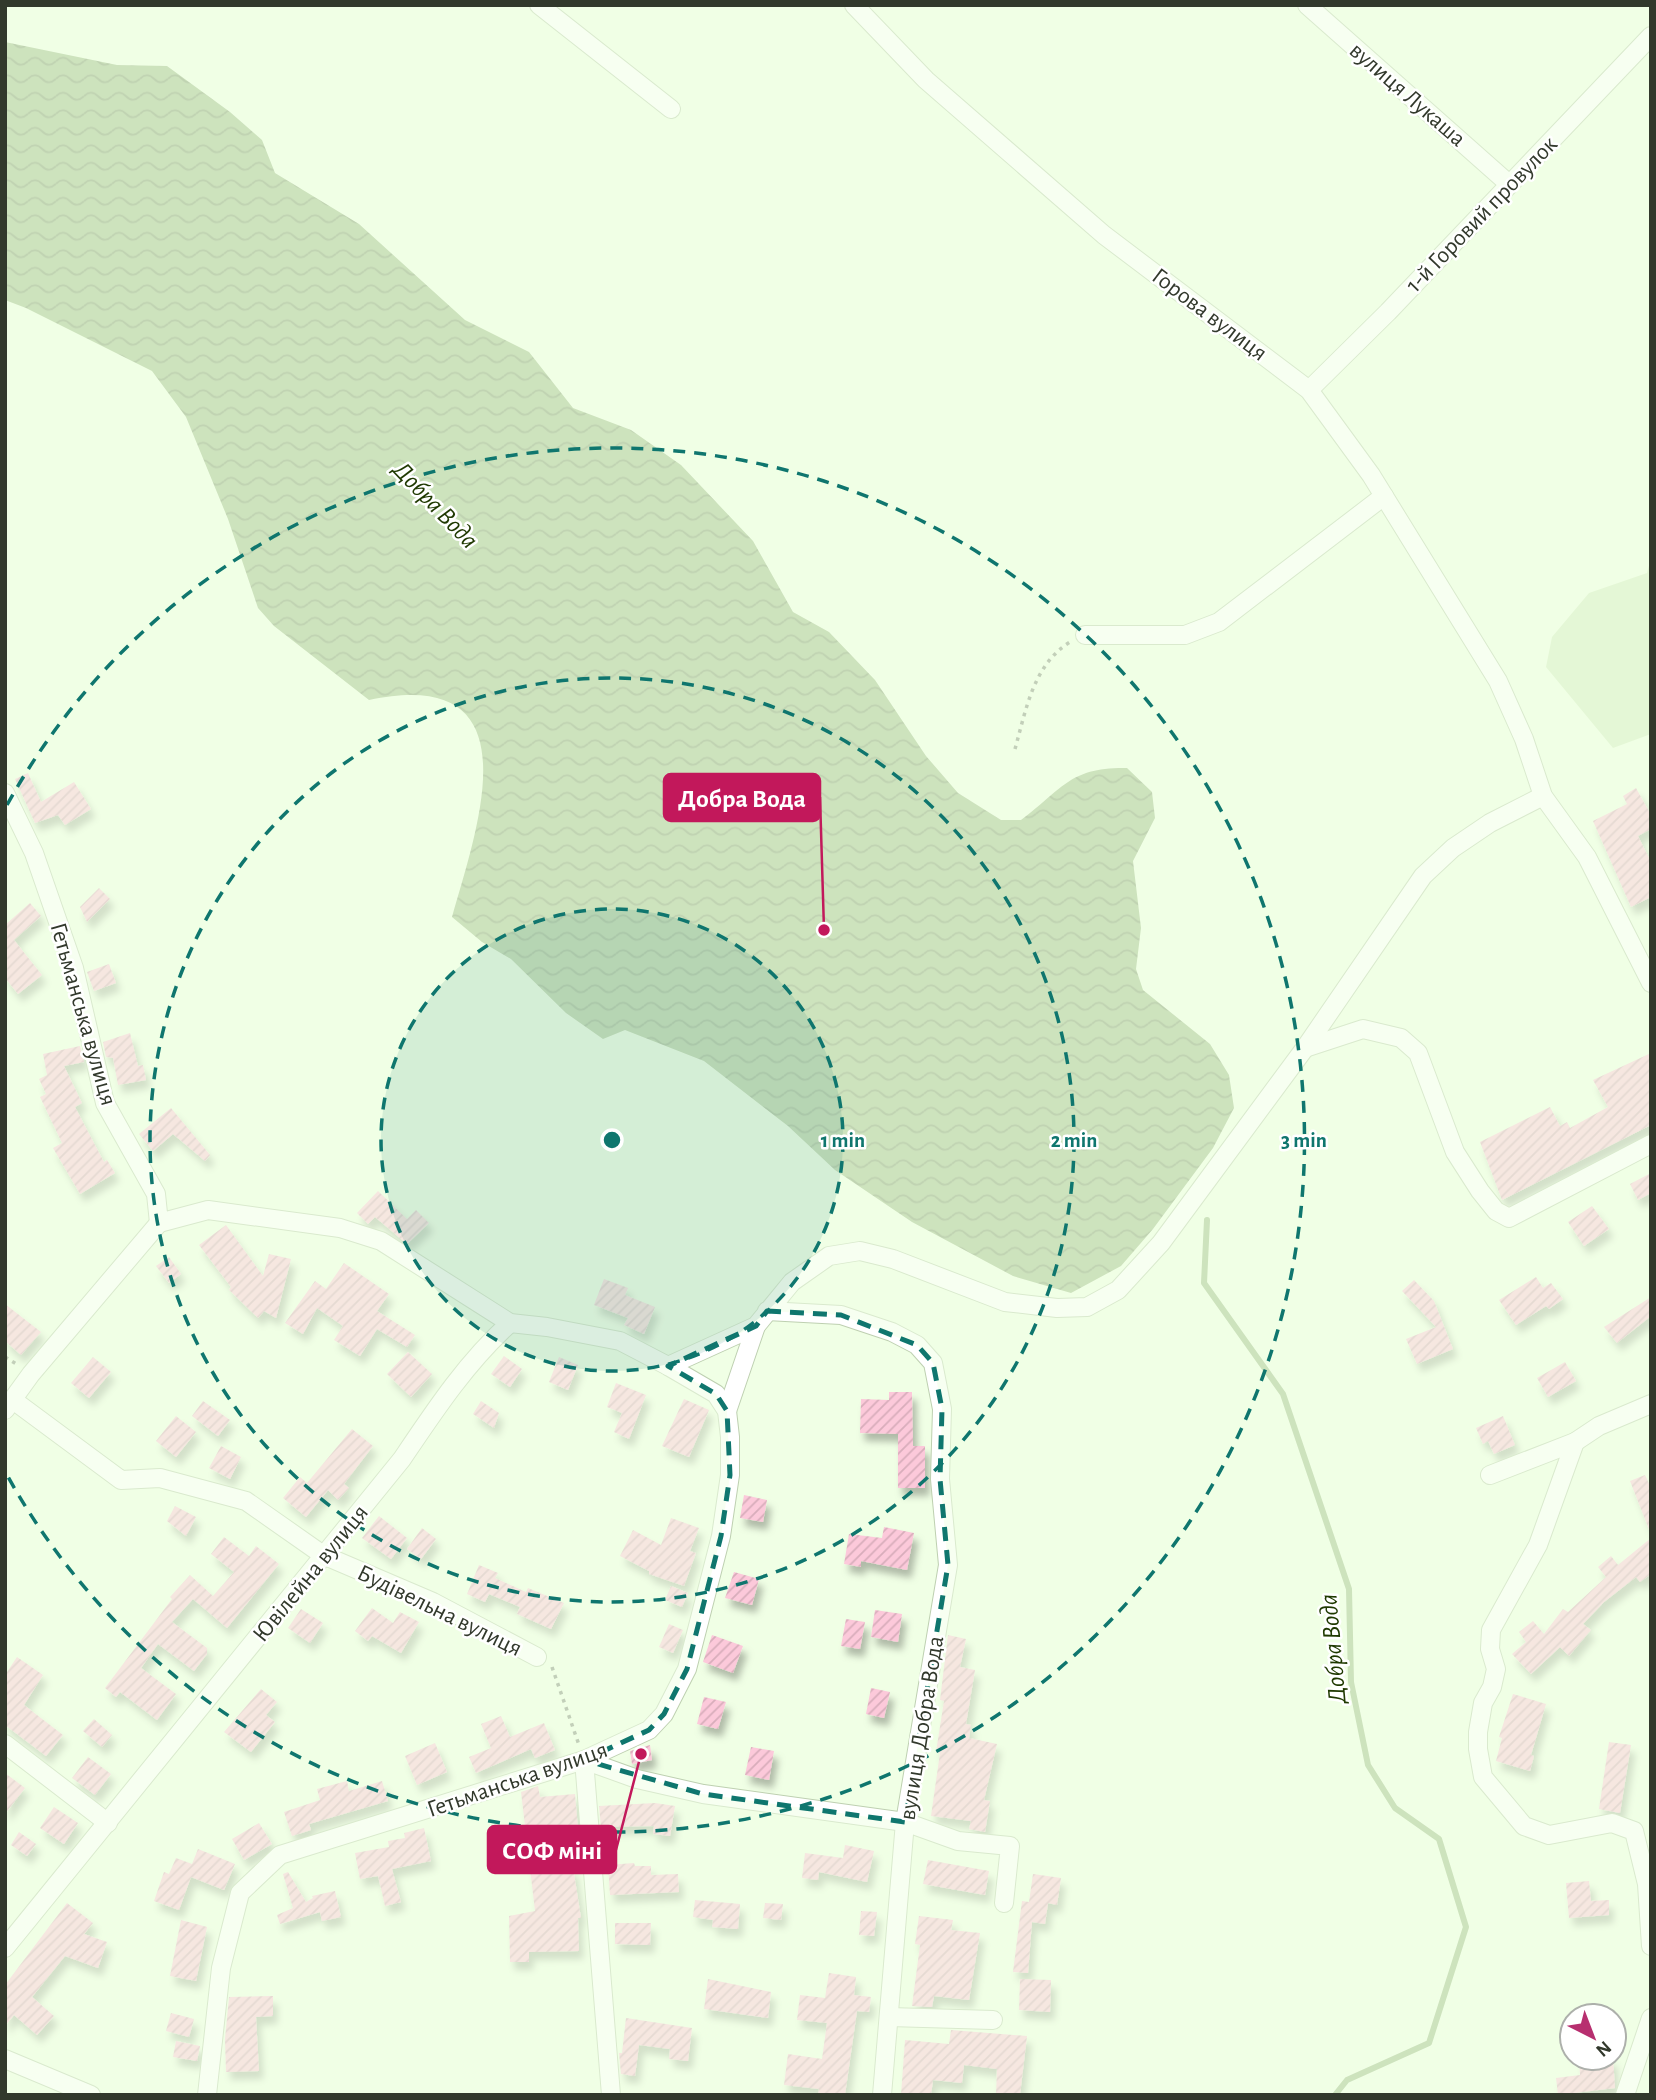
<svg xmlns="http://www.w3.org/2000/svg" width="1656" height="2100" font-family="'Alegreya Sans',sans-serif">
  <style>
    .grass { fill: #d6eec3 }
    .water { fill: url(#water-waves) }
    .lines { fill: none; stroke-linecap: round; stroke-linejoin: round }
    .stream { stroke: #a3c08d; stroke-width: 6 }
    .building { fill: url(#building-hatch); filter: url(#shadow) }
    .street-casing { stroke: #bed0b1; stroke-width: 20 }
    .path { stroke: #8b9683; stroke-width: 3.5; stroke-dasharray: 3.5 5; stroke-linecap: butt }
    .street { stroke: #fff; stroke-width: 18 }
    .marked { fill: none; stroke: #0f766e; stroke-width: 5; stroke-dasharray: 14 9; stroke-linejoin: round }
    .ring { fill: none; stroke: #0f766e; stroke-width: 3.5; stroke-dasharray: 12 9 }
    .labels { text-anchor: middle; stroke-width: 5; stroke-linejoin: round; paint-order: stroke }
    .street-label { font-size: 24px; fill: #32392c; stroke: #fff }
    .water-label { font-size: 26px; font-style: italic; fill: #1f3901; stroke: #fff }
    .centre { fill: #0f766e; stroke: #fff; stroke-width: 3.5 }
    .ring-label { font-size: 21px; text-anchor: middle; font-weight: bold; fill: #0f766e; stroke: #fff; stroke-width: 5; stroke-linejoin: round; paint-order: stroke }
    .leader { fill: none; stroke: #c2185b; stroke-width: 2.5 }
    .callout-dot { fill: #c2185b; stroke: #fff; stroke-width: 2.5 }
    .callout { fill: #c2185b; stroke: #c2185b; stroke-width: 2.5 }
    .callout-label { font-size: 26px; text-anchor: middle; font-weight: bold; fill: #fff }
  </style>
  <defs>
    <pattern id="water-waves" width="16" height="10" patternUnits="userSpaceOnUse" patternTransform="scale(1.75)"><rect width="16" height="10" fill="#a3c08d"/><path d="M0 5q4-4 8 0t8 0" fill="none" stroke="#859d73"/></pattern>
    <pattern id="building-hatch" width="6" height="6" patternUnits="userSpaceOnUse" patternTransform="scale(1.75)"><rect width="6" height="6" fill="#fcc9da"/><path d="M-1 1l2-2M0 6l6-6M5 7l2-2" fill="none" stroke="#d8adbb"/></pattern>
    <filter id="shadow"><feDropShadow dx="4.5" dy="8" stdDeviation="3.5" flood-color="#0004"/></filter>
  </defs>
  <rect width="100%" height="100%" fill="#f0ffe5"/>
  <!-- grass -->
  <path class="grass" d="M1651,558V734L1613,748L1546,667L1552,637L1589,593L1647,573Z"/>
  <!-- water -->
  <path class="water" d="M5,42L117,65L167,66L230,112L262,140L275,173L359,224L465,320L529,352L573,408L631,430L681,465L753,541L793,612L829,632L875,680L926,756L958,793L1001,820H1021C1063,789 1069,767 1127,768L1152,792L1155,818L1133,861L1141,928L1136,969L1143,990L1210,1044L1229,1075L1234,1108L1213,1148L1153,1229L1121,1266L1071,1293L1013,1276L912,1222L835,1170L788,1126L704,1061L625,1030L603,1039L566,1013L511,959L482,942L452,917C478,825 536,665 369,700L274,626L258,608L228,519L186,417L152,371L26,308L5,300Z"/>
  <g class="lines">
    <!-- stream -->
    <path class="stream" d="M1207,1220L1204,1283L1283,1394L1349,1589L1351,1682L1368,1765L1395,1808L1439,1839L1466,1927L1429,2043L1347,2080L1335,2095"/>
  </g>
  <!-- building -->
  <g class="building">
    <path d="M28,773L41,802L74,782L91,809L65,825L58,815L35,823L15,779Z"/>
    <path d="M1636,788L1651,815V829L1638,836L1651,862V897L1631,907L1593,821L1627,804L1623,796Z"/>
    <path d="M99,888L110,899L87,922L80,907Z"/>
    <path d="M30,903L41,916L14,940L42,975L18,994L5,978V925Z"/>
    <path d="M109,964L116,983L94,991L87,972Z"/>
    <path d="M130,1033L138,1066L143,1065L146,1080L118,1085L113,1058L106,1057L103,1042Z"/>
    <path d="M80,1046L84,1062L64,1066L82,1103L75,1107L104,1162L107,1160L115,1173L80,1194L53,1148L62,1143L40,1097L46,1094L39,1079L47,1075L43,1054Z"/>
    <path d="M1651,1053V1125L1502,1200L1480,1142L1550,1107L1560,1126L1567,1122L1570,1128L1608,1107L1593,1080Z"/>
    <path d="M171,1108L210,1155L205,1161L173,1134L153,1151L139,1134Z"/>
    <path d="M1651,1173V1193L1638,1200L1630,1184Z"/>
    <path d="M378,1191L407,1219L416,1210L429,1223L407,1244L375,1217L368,1224L357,1213Z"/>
    <path d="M1592,1206L1609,1229L1584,1246L1568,1222Z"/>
    <path d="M226,1225L263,1276L269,1254L291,1259L276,1318L264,1311L258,1318L229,1290L231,1287L199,1245Z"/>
    <path d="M169,1257L181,1274L169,1283L156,1266Z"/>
    <path d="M344,1263L389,1294L377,1311L415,1335L407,1347L377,1329L360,1356L334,1340L343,1326L317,1308L303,1334L285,1323L315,1281L326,1289Z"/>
    <path d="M1536,1277L1543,1288L1551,1283L1563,1299L1549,1309L1546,1306L1516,1325L1499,1300Z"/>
    <path d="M604,1279L628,1288L625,1295L655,1307L644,1334L624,1325L628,1318L594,1305Z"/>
    <path d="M1414,1280L1434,1301L1453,1349L1417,1364L1406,1339L1436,1327L1402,1291Z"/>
    <path d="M1651,1297V1316L1617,1343L1604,1327Z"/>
    <path d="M5,1304L41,1332L21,1355L5,1341Z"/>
    <path d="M408,1352L432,1374L411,1397L387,1374Z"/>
    <path d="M504,1356L522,1369L510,1387L491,1374Z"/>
    <path d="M93,1357L111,1372L89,1398L71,1383Z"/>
    <path d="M559,1357L578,1365L568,1390L549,1382Z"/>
    <path d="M1565,1362L1576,1381L1548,1397L1537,1378Z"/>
    <path d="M616,1383L646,1395L629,1439L614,1432L622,1413L607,1407Z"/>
    <path d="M889,1392H912L913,1446H925V1488H898V1434L860,1433L861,1399L889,1400Z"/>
    <path d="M684,1399L709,1410L689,1457L662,1446Z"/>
    <path d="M203,1401L230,1420L218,1436L192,1416Z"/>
    <path d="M481,1401L499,1413L494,1428L473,1414Z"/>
    <path d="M176,1416L196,1432L176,1457L156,1441Z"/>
    <path d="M1503,1416L1515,1445L1494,1454L1488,1441L1483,1444L1476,1428Z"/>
    <path d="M352,1429L373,1446L344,1484L349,1488L338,1500L328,1490L306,1517L283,1498L300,1477L307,1483Z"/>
    <path d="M221,1446L241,1457L230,1479L209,1468Z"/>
    <path d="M1645,1475L1651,1488L1650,1532L1630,1481Z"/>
    <path d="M744,1495L767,1500L763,1522L740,1518Z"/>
    <path d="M175,1506L196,1517L186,1536L167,1521Z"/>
    <path d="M379,1516L407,1538L391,1559L362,1538Z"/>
    <path d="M671,1518L699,1528L690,1551L696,1553L684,1586L649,1574V1571L620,1556L633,1530L661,1545Z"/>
    <path d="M884,1527L914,1533L907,1570L861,1561V1567L844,1564L849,1534L882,1538Z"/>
    <path d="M422,1528L436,1539L421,1559L407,1549Z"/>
    <path d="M224,1537L249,1556L256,1546L279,1564L227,1628L193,1599L172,1622L207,1648V1654L194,1671L158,1644L141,1668L176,1694L157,1720L120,1692L116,1697L105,1688L172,1599L170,1597L190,1575L213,1596L234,1572L211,1554Z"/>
    <path d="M1651,1538V1574L1640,1582L1636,1577L1604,1602L1583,1624L1591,1630L1569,1656L1560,1647L1531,1674L1512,1654L1526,1642L1519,1632L1533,1621L1544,1634L1563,1609L1568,1612L1606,1577L1598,1567L1611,1556L1618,1565Z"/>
    <path d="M479,1565L498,1573L495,1578L526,1592L528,1588L564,1603L551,1629L517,1614L520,1607L489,1594L485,1602L467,1594Z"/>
    <path d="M734,1572L759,1579L752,1605L725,1598Z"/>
    <path d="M671,1586L688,1593L682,1607L665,1600Z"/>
    <path d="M372,1608L393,1623L400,1612L419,1622L401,1653L372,1636L368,1641L355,1631Z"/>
    <path d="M301,1609L323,1623L310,1643L288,1628Z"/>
    <path d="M875,1610L902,1614L898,1642L871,1637Z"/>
    <path d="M846,1619L865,1622L860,1649L841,1646Z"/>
    <path d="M669,1624L683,1630L673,1653L659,1647Z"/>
    <path d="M712,1635L743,1646L733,1673L703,1662Z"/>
    <path d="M948,1635L966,1639L960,1667L975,1670L966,1724L971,1725L969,1738L997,1744L984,1800L990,1801L985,1832L969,1829L971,1821L931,1816L940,1753L936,1752L944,1701L940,1700Z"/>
    <path d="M17,1657L43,1675L24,1705L63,1735L46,1756L5,1725V1675Z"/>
    <path d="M871,1688L890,1692L884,1718L866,1714Z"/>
    <path d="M261,1689L277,1702L266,1715L275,1722L251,1752L224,1732Z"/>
    <path d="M1513,1694L1546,1704L1531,1755L1534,1756L1530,1771L1496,1761L1502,1738L1499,1737Z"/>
    <path d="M704,1697L726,1702L718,1729L697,1724Z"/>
    <path d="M501,1716L510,1737L544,1723L555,1750L535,1758L531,1749L476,1773L469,1757L491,1748L481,1724Z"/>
    <path d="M94,1719L112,1735L102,1747L83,1731Z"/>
    <path d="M1609,1742L1631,1745L1620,1813L1599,1809Z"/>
    <path d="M435,1743L447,1772L417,1785L405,1756Z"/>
    <path d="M650,1745L652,1760L632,1764L630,1751Z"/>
    <path d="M751,1747L774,1751L769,1780L745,1775Z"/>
    <path d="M88,1757L111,1774L95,1795L72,1778Z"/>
    <path d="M5,1773L25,1788L5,1814Z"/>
    <path d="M347,1781L349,1791L382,1781L388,1801L309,1824L311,1830L292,1836L284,1812L320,1800L317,1789Z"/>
    <path d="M538,1786L540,1797L575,1794L578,1829L556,1830L557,1839L544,1840L548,1871L573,1867L581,1918H578L579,1951L529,1952V1962H510L509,1916L535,1911L521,1792Z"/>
    <path d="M655,1803L675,1806L670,1836L653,1834L654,1826L601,1827L599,1806Z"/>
    <path d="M54,1807L78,1823L64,1844L40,1828Z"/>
    <path d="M259,1823L272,1844L244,1860L232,1839Z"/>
    <path d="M424,1828L431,1861L392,1869L401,1902L385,1906L378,1876L360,1879L355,1853L389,1847L388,1841L405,1838L404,1833Z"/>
    <path d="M19,1832L36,1844L27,1856L11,1845Z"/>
    <path d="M845,1845L874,1851L867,1882L819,1872L818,1880L802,1878L805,1853L843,1858Z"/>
    <path d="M198,1849L235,1864L224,1890L191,1877L179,1910L154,1901L164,1872L169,1874L176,1858L192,1864Z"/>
    <path d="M928,1860L989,1871L985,1895L923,1884Z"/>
    <path d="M634,1863L635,1866H651V1875L678,1874L679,1892L610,1895L608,1865Z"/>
    <path d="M288,1872L306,1902L313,1898L312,1896L335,1891L341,1917L322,1921L320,1912L280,1924L277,1915L293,1908L283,1874Z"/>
    <path d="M1033,1874L1061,1878L1057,1905L1048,1903L1045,1924L1032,1922L1028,1973L1013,1972L1022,1901L1029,1902Z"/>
    <path d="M1589,1881L1591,1901L1609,1900V1915L1569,1918L1566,1883Z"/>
    <path d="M695,1900L740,1904L738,1929L712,1927L713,1920L693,1917Z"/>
    <path d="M67,1903L93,1923L84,1934L107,1942L98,1968L65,1956L32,1997L54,2016L37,2035L14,2015L5,2026V1985Z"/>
    <path d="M765,1903L783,1904L781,1920L763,1918Z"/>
    <path d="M861,1911L877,1912L874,1936L859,1935Z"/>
    <path d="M919,1916L953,1920L951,1930L980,1933L969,2000L934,1996L932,2007L912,2006L920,1945L915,1944Z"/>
    <path d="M181,1920L207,1927L196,1981L170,1976Z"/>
    <path d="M615,1923H651L650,1945L615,1944Z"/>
    <path d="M829,1973L856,1977L854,1995L871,1997L869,2012L857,2011L845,2095H818L819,2089L784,2085L788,2054L822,2059L827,2023L797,2020L800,1995L825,1998Z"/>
    <path d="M708,1979L771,1992L768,2018L704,2009Z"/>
    <path d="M1020,1979L1051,1980L1050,2012L1019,2010Z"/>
    <path d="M273,1996V2016L256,2017L259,2071L226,2072L225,2039L229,1997Z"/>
    <path d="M171,2013L194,2019L189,2037L166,2031Z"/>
    <path d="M626,2018L692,2028L688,2061L669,2059L670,2049L639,2045L635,2076L621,2074L619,2053H622Z"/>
    <path d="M951,2030L1027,2036L1020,2095H996L997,2069L964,2065L962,2083L933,2080L931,2095H901L905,2040L949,2044Z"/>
    <path d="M176,2041L200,2046L197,2061L173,2057Z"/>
    <path d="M1579,2058H1613L1615,2088L1558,2095L1556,2078L1580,2075Z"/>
  </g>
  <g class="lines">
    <!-- street casing -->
    <g class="street-casing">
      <g id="street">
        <path d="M539,5L671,109"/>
        <path d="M854,5L926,80L1104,235L1309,390L1371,475L1498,681L1524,739L1543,796L1587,857L1651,983"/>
        <path d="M1307,5L1509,184"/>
        <path d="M1309,390L1388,312L1651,36"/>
        <path d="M1085,635H1185L1219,622L1384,496"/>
        <path d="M5,793L34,853L74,968L105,1103L156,1194L159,1223L208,1210L340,1228L381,1241L510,1323L547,1327L620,1341L668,1366L716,1394L727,1411L730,1437V1475L721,1536L687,1669L664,1714L649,1730L584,1760L280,1855L240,1893L221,1968L207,2095"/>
        <path d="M1305,1048L1363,1029L1401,1038L1418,1053L1455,1152L1480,1191L1496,1211L1509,1218L1651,1144"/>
        <path d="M767,1311L841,1315L892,1332L917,1345L933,1363L942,1409L940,1479L948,1565L905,1822L882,2095"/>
        <path d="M668,1366L756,1326L792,1282L829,1256L860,1251L893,1259L1005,1302L1057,1308L1087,1307L1118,1290L1161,1243L1305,1048L1423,876L1453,848L1490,823L1543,796"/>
        <path d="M13,1400L121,1480L160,1478L246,1501L323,1555L433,1602L537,1657"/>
        <path d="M5,1410L31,1374L159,1223"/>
        <path d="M727,1411L756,1326"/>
        <path d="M1575,1442L1538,1545L1491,1630L1490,1649L1496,1669L1492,1687L1483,1703L1478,1732V1749L1483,1777L1524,1826L1549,1835L1612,1823L1634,1831L1647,1884L1651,1946"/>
        <path d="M1490,1475L1575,1442L1599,1426L1651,1404"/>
        <path d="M5,1744L108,1823"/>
        <path d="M5,1948L402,1459C435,1410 466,1363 510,1323"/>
        <path d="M889,2017L993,2020"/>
        <path d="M5,2059L91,2095"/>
        <path d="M611,2095L584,1760L637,1779L703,1794L905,1822L958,1841L1010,1846L1004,1903"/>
        <path d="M1625,2095L1651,2018"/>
      </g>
    </g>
    <!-- path -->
    <g class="path">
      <path d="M1015,749C1026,710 1033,665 1070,642"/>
      <path d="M5,1357L18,1365"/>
      <path d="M552,1667L579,1745"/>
    </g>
    <!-- street -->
    <use href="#street" class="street"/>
  </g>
  <!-- marked area -->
  <path d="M0 0H1656V2100H0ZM767,1311L841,1315L917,1345L933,1363L942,1409L940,1479L948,1565L905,1822L703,1794L584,1760L649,1730L664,1714L687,1669L721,1536L730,1475L727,1411L716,1394L668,1366L756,1326Z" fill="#f0ffe5" fill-opacity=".55" fill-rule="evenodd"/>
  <path class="marked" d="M767,1311L841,1315L917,1345L933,1363L942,1409L940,1479L948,1565L905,1822L703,1794L584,1760L649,1730L664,1714L687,1669L721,1536L730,1475L727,1411L716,1394L668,1366L756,1326Z"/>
  <!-- distance rings -->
  <circle cx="612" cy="1140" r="231" fill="#0f766e" fill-opacity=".12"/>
  <g class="ring">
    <circle cx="612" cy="1140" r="231"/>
    <circle cx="612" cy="1140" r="462"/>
    <path d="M7 805A692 692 0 1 1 7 1475"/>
  </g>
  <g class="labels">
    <!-- street labels -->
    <g class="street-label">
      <text transform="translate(1408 94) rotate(41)" y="8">вулиця Лукаша</text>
      <text transform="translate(1481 214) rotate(-46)" y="8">1-й Горовий провулок</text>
      <text transform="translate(1210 314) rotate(37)" y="8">Горова вулиця</text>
      <text transform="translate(84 1014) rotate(74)" y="8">Гетьманська вулиця</text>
      <text transform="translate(310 1573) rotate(-51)" y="8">Ювілейна вулиця</text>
      <text transform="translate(440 1610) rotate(26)" y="8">Будівельна вулиця</text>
      <text transform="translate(921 1728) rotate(-81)" y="8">вулиця Добра Вода</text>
      <text transform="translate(517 1779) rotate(-19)" y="8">Гетьманська вулиця</text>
    </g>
    <!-- water labels -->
    <g class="water-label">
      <text transform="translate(436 504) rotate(46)" y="9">Добра Вода</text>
      <text transform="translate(1332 1649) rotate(-95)" y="9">Добра Вода</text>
    </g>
  </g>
  <circle cx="612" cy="1140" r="10" class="centre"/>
  <g class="ring-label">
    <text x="843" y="1147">1 min</text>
    <text x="1074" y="1147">2 min</text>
    <text x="1304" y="1147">3 min</text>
  </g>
  <!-- callouts -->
  <path class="leader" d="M824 930L820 797M641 1754L616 1850"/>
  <g class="callout-dot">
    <circle cx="824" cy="930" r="7"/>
    <circle cx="641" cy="1754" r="7"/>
  </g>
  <g class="callout">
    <rect x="664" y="774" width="156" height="47" rx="7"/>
    <rect x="488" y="1826" width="128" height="47" rx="7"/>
  </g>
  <g class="callout-label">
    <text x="742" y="807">Добра Вода</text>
    <text x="552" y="1859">СОФ міні</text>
  </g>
  <!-- border -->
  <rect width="1656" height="2100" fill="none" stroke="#32392c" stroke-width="14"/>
  <!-- north arrow -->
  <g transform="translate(1593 2037) rotate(138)"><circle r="33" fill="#ffffff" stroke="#adb0ab" stroke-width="2"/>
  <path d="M0-5L12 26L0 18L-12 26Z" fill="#b72f6f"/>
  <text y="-10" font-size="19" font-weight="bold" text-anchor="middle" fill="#32392c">N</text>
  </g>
</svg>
